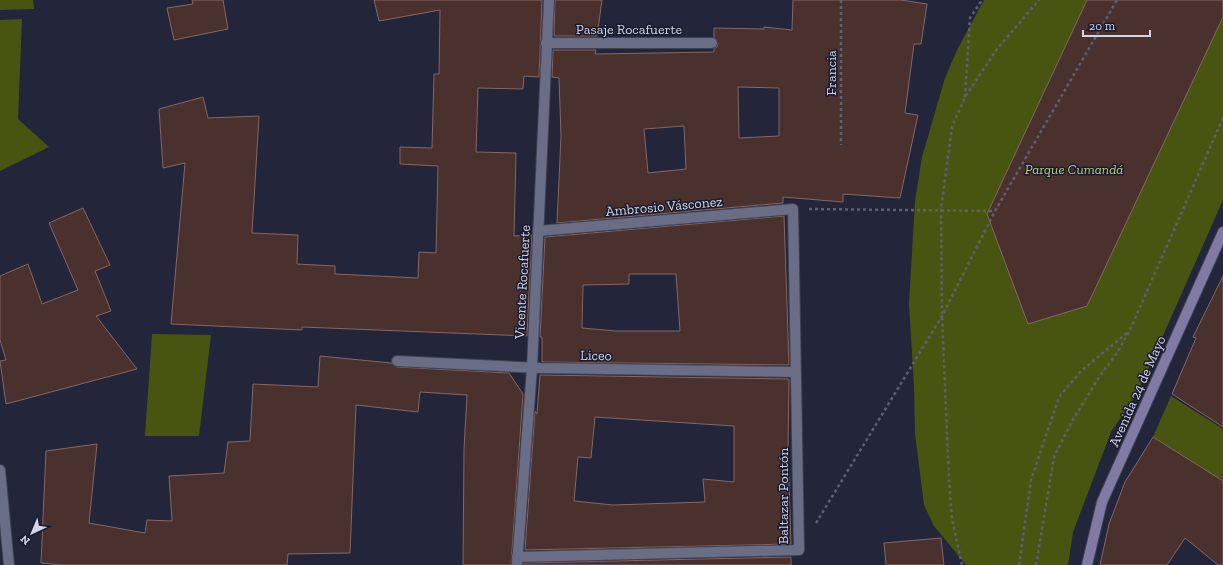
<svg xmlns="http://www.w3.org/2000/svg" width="1223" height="565" font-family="'Zilla Slab',serif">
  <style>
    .green { fill: #485511 }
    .building { fill: #4b312e; stroke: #856763; fill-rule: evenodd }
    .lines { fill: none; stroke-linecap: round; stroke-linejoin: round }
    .minor-casing { stroke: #404253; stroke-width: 12 }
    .secondary-casing { stroke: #404253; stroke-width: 12 }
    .path { stroke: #5d5f72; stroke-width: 2.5; stroke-dasharray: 3 3; stroke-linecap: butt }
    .minor { stroke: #6a6d86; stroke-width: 10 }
    .secondary { stroke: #817aa4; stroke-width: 10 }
    .labels { text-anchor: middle; stroke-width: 3; stroke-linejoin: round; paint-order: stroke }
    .street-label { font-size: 14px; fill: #d3d5e3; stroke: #1a1b30 }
    .park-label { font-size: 14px; font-style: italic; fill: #b9cf71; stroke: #1a1b30 }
  </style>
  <rect width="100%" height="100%" fill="#23253a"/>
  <!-- green -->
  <g class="green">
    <path d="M0,0H33L34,9L0,10Z"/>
    <path d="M984,0H1223V200L1143,381L1131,403L1111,432L1073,532L1068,565H966L934,526L924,505L915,434L914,386L909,304L915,201L922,157L945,78L957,50Z"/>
    <path d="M22,19L18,119L49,147L0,171V20Z"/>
    <path d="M152,334L211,335L199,436H145Z"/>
    <path d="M1171,396L1223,429V481L1153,437Z"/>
  </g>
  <!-- building -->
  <g class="building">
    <path d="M192,0H223L228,29L174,40L167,8L193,4Z"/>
    <path d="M374,0H542L539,77L524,76L523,89L478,88L476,152L516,153L514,236L532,235L527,336L302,327V330L171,324L185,163L163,168L159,109L203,97L208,118L259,116L252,233L298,235L297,264L335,266V274L418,278L419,252L436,253L438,166L400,164V147L432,148L434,74H439L440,10L379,21Z"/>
    <path d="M555,0H602L597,36H554Z"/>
    <path d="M793,0H901L927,4L921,44H914L905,113L918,115L900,198L843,194V202L783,197V203L557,223L561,136L559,78L552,77L553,50H596L595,54L714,52V49L717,47L718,43L714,37V28L764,29V27L792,30ZM738,87L779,88V136L739,138ZM684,126L686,169L648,173L644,129Z"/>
    <path d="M1087,0H1223V17L1087,306L1028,324L987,214Z"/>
    <path d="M83,208L110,265L95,271L111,311L96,316L137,369L6,404L0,361L6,360L0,340V276L28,264L42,304L78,290L49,223Z"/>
    <path d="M784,216L789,365L542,362V337H540L545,237ZM629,274H676L680,331H616L582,328L583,285L629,284Z"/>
    <path d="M1223,276V427L1172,394L1196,338L1193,337Z"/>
    <path d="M320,356L391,363L397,367L509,373L523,394L511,565H463L464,449L467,395L420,392L418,412L356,405L350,553L288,554L287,565H64L41,563L46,451L97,444L89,523L145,533L147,520L172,521L169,476L224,473L228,442L250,441L253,384L318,387Z"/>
    <path d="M540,375L789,379L788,450L791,544L525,550L535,411L537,414ZM595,417L734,426V482L703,479L705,502L613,505L574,501L578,457L591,458Z"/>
    <path d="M1153,437L1223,481V565H1218L1185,538L1167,565H1100L1109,524L1125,482Z"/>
    <path d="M941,538L944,565H886L884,543Z"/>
    <path d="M791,557V565H524V563Z"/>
  </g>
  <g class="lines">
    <!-- minor casing -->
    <g class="minor-casing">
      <g id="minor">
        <path d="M546,43H712"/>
        <path d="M397,361L540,368L795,372"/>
        <path d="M0,470L9,565"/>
        <path d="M517,557L799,550L793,209L538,231"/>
        <path d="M517,565L532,368L549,0"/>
      </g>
    </g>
    <!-- secondary casing -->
    <g class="secondary-casing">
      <path id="secondary" d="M1087,565L1102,502L1223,232"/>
    </g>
    <!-- path -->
    <g class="path">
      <path d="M841,0V145"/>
      <path d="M965,97L970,18L982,0"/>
      <path d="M809,209L995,211"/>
      <path d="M816,523L942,316L995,211L1117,0"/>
      <path d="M962,565L952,519L949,480L942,316L941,209L952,127L965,97L997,49L1039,0"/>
      <path d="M1019,565L1031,480L1059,397L1081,371L1128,332"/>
      <path d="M1036,565L1054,457L1071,423L1099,377L1117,353L1130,330L1223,118"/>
    </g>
    <!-- minor -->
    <use href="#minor" class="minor"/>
    <!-- secondary -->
    <use href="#secondary" class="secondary"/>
  </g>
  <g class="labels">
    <!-- street labels -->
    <g class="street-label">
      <text x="629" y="34">Pasaje Rocafuerte</text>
      <text transform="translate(831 73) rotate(-90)" y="5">Francia</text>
      <text transform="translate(664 206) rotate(-5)" y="5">Ambrosio Vásconez</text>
      <text transform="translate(522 282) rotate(-87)" y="5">Vicente Rocafuerte</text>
      <text transform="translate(596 355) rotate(1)" y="5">Liceo</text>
      <text transform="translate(1137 391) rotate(-66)" y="5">Avenida 24 de Mayo</text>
      <text transform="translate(783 496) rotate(-90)" y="5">Baltazar Pontón</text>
    </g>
    <!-- park labels -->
    <g class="park-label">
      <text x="1074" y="174">Parque Cumandá</text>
    </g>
  </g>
  <!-- north arrow -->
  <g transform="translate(32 533) rotate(224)" stroke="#1a1b30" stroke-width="3" paint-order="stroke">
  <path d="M0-3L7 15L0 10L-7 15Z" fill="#d3d5e3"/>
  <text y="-6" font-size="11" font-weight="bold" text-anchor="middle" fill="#d3d5e3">N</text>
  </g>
  <!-- scale -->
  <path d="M1083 30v6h67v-6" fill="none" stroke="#d3d5e3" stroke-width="2"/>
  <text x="1089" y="30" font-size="12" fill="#d3d5e3" stroke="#1a1b30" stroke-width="3" paint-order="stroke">20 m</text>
</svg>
